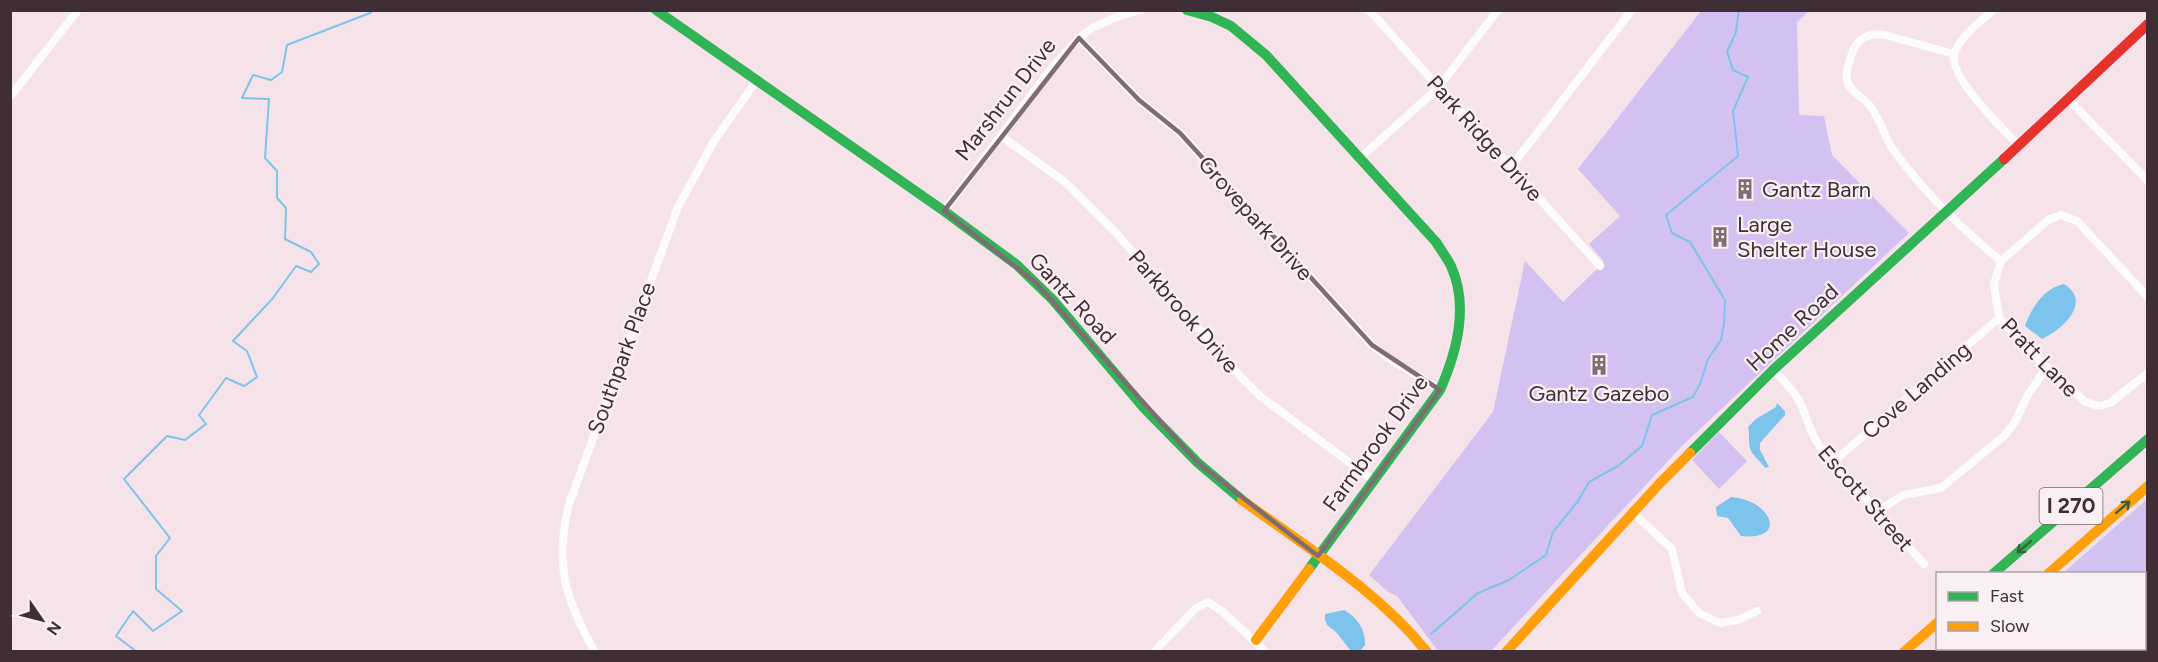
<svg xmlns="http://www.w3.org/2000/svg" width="2158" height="662" font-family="Figtree,sans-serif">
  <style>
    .green { fill: #d3c1f1 }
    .water { fill: #7cc4eb }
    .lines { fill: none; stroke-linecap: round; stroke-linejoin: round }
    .stream { stroke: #7cc4eb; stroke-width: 2 }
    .street { stroke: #fefbfc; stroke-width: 8 }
    .fast { stroke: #30b455; stroke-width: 10 }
    .slow { stroke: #ff9f0a; stroke-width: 10 }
    .jam { stroke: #e5322d; stroke-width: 10 }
    .oneway { stroke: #3a5d40 }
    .marked { fill: none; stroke: #7f6d74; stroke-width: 4.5; stroke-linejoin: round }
    .labels { text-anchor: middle; stroke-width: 4.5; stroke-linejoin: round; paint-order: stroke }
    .shield { fill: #faf0f4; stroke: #77686e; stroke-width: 1.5 }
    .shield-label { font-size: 21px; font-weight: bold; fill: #3f2e35 }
    .street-label { font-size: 22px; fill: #3f2e35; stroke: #faf0f4 }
    .poi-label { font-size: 22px; fill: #3f2e35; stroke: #faf0f4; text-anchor: start }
  </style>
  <rect width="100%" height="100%" fill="#f6e3ea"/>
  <!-- green -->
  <g class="green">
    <path d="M1701,11H1809L1797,22L1799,115L1824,116L1832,155L1909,233L1682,446L1491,651H1438L1397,596L1388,592L1369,575L1493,412L1525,261L1563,302L1604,262L1589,244L1620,216L1578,169Z"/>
    <path d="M1719,432L1747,461L1719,489L1692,460Z"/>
    <path d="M2147,499V651H1973L1977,648H2144V574L2063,573Z"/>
  </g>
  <!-- water -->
  <g class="water">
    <path d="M2064,284C2093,302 2062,330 2042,339L2025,326C2031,308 2044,288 2064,284Z"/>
    <path d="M1777,403L1785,411V415L1760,443V450L1769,467L1765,468C1761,461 1752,456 1750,448C1748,441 1750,434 1748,427L1756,419L1776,407Z"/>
    <path d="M1731,497C1770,499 1790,541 1741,536L1728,518L1717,516L1716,507Z"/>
    <path d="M1344,610C1357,617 1366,630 1365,645L1360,651H1351L1336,632L1327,625L1325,620V614Z"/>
  </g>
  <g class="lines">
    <!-- stream -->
    <g class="stream">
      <path d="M1431,634L1478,593L1509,580L1546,555L1553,532L1578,501L1589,482L1618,466L1642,446L1652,415L1693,397L1700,384L1708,359L1721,340L1724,324L1725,300L1690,242L1672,233L1666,215L1738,156L1733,111L1748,77L1733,70L1727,52L1736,32L1739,10"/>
      <path d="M137,652L116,636L133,611L153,631L182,611L156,589V556L170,538L124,479L167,436L185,440L206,424L199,415L226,378L244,386L257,377L247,351L233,341L273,298L296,266L311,272L319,264L311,252L285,239L286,208L277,198V171L265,158L269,99L242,98L253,75L271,80L282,72L287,45L370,13L373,10"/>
    </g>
    <!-- street -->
    <g class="street">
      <path d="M1369,10L1600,266"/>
      <path d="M1993,10C1980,22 1962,35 1955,52C1946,76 2003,128 2019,146"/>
      <path d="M1079,38L1139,100L1180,133L1372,345L1387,357L1440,390"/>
      <path d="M1954,54L1885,35C1872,33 1860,36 1854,49C1850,58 1845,70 1847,80C1850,93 1864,97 1871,107C1880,120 1884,135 1892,148C1921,189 1962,229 2001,261"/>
      <path d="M10,97L78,10"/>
      <path d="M2069,100L2148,181"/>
      <path d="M1001,136L1065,182L1116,233L1240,376L1260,396L1373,480"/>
      <path d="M1359,159L1438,88L1498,10"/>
      <path d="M1511,167L1632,10"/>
      <path d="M944,211L1054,65L1079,38L1092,28L1119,16L1140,10"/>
      <path d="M2148,297L2077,221L2061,215L2048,220L2001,261L1994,284L1999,318L2032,353L2085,402L2099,406L2110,403L2148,373"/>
      <path d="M1773,370C1782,379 1792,388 1798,399C1807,415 1809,432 1820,447L1924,564"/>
      <path d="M1833,462L1999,318"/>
      <path d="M1878,511L1903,495L1941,488L2004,436L2015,422L2027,396L2047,367"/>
      <path d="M1633,513L1672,549L1682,593L1699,613L1720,623L1738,620L1757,611"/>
      <path d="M595,652C565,599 554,564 569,504L678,207L714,141L757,80"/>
      <path d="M1154,652L1196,608L1208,602L1223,612L1266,652"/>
    </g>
    <!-- fast -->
    <g class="fast">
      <path d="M656,10L944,211L1017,265L1053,300L1144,408L1198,463L1242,500"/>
      <path d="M1187,10L1212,17L1231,26L1266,55L1436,242C1441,250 1447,258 1451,266C1469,306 1457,352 1440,390L1309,569"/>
      <path d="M1690,453L1773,370L2004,159"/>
      <path d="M1993,574L2148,439"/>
      <path d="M1958,652L1961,648"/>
    </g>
    <!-- slow -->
    <g class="slow">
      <path d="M1242,500C1306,547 1377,590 1427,652"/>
      <path d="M2048,574L2148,486"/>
      <path d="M1256,640L1309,569"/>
      <path d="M1506,652L1660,483L1690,453"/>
      <path d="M1904,652L1938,622"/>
    </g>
    <!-- jam -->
    <path class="jam" d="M2004,159L2148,24"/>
  </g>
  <!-- one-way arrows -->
  <defs><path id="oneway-shaft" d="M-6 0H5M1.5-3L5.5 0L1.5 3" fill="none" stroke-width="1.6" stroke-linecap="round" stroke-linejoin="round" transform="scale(1.5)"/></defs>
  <g class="oneway">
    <use href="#oneway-shaft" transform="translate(2123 507) rotate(-41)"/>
    <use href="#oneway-shaft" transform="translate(2024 547) rotate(139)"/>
  </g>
  <!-- marked area -->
  <path class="marked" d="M1079,38L1139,100L1180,133L1372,345L1440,390L1318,556L1198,463L1035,282L944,211Z"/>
  <!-- icons -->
  <defs>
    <g id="building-bare" transform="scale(1.62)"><path d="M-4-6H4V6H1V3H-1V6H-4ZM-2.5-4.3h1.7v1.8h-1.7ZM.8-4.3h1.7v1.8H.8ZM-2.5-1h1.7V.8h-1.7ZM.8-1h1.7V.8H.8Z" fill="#7f6d74" stroke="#faf0f4" stroke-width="2.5" paint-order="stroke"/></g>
  </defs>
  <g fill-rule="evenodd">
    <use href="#building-bare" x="1745" y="189"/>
    <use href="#building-bare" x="1720" y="237"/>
    <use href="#building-bare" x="1599" y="365"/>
  </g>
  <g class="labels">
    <!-- shield labels -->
    <rect class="shield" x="2039.5" y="488" width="63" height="36" rx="4.5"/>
    <g class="shield-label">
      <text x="2071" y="513">I 270</text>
    </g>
    <!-- street labels -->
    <g class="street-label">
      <text transform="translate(1005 99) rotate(-52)" y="8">Marshrun Drive</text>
      <text transform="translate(1485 138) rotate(48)" y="8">Park Ridge Drive</text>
      <text transform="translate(1256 218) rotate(48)" y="8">Grovepark Drive</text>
      <text transform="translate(1073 298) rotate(47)" y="8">Gantz Road</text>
      <text transform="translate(1184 311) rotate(49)" y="8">Parkbrook Drive</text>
      <text transform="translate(1792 327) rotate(-43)" y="8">Home Road</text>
      <text transform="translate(2040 357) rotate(46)" y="8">Pratt Lane</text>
      <text transform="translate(621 358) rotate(-70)" y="8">Southpark Place</text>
      <text transform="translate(1916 390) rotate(-41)" y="8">Cove Landing</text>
      <text transform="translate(1375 443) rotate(-54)" y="8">Farmbrook Drive</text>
      <text transform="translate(1866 498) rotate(49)" y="8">Escott Street</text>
    </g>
    <!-- poi labels -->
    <g class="poi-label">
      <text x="1762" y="197">Gantz Barn</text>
      <text x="1737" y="232">Large<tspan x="1737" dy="25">Shelter House</tspan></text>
      <text x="1599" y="401" text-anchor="middle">Gantz Gazebo</text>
    </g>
  </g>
  <!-- border -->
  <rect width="2158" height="662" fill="none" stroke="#3f2e35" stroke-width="24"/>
  <!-- legend -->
  <rect x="1936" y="572" width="210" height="78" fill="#faf0f4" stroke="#afa2a8" stroke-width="1.5"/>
  <rect x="1948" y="592" width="30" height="9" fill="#30b455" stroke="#afa2a8" stroke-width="1.5"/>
  <text x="1990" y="602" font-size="18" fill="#3f2e35">Fast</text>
  <rect x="1948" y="622" width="30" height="9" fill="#ff9f0a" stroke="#afa2a8" stroke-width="1.5"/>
  <text x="1990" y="632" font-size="18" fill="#3f2e35">Slow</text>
  <!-- north arrow -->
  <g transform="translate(42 620) rotate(125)" stroke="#faf0f4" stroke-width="4.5" paint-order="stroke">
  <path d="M0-4.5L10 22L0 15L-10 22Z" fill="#3f2e35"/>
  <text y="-9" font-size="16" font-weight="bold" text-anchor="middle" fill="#3f2e35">N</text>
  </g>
</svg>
